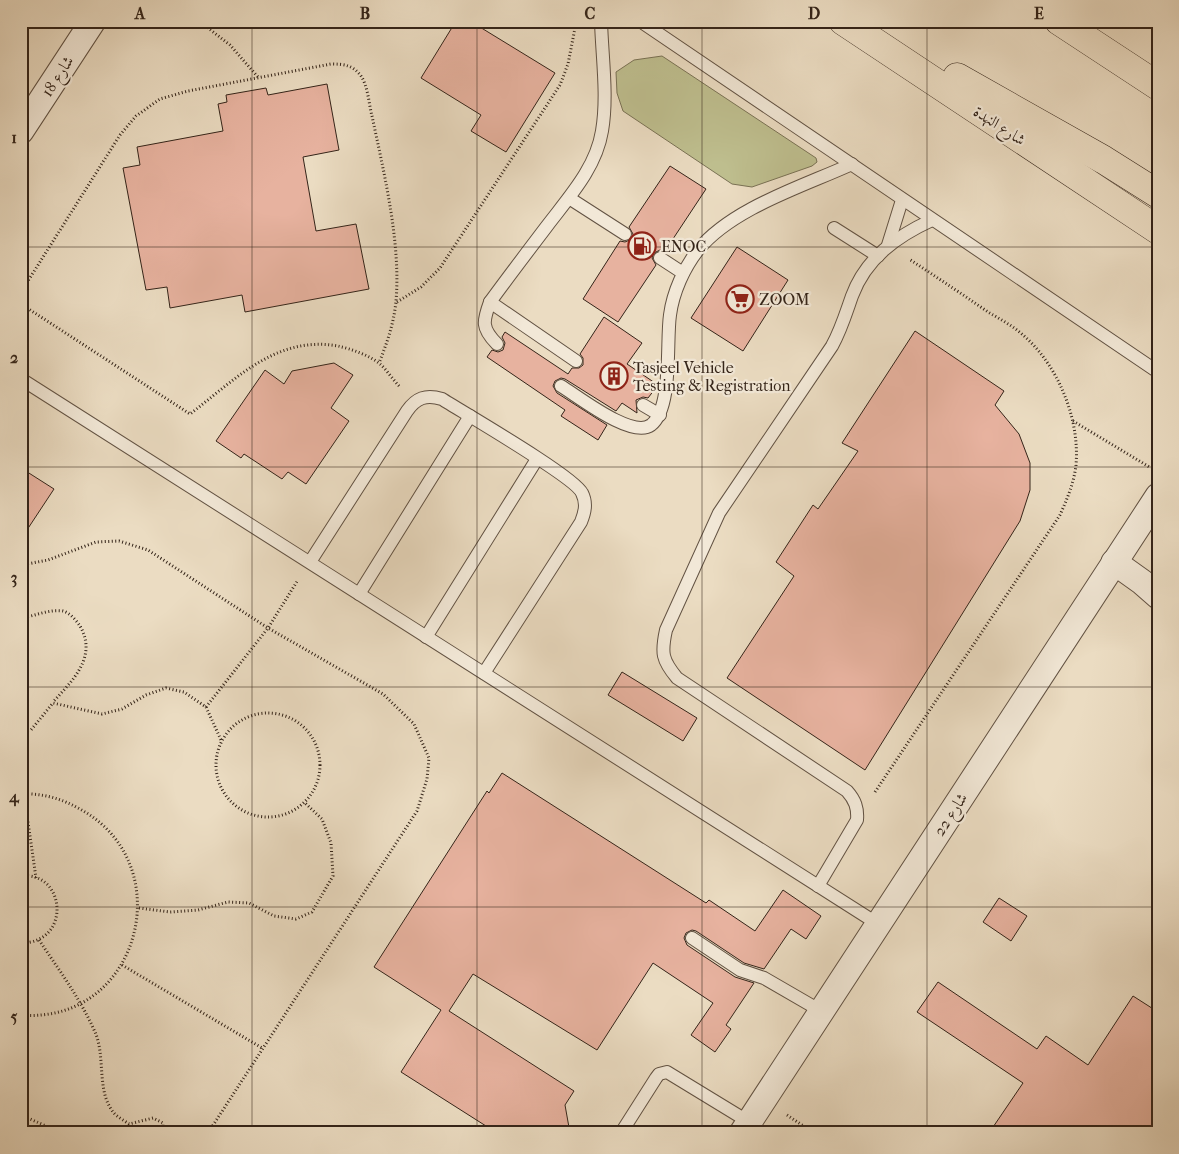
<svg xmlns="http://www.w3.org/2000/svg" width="1179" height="1154" font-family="'IM FELL French Canon',Amiri,serif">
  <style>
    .green { fill: #bebe8e; stroke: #797154 }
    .building { fill: #e7b29f; stroke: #342419 }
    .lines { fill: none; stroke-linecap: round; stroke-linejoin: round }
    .lane-casing { stroke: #625243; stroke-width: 14 }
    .street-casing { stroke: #625243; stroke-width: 27 }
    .primary-casing { stroke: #342419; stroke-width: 29 }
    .path { stroke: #342419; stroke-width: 3; stroke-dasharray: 1 2.5; stroke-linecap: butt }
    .lane { stroke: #f2e8d7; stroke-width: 12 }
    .street { stroke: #f2e8d7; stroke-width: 25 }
    .primary { stroke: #ebdcc2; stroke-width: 28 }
    .rail { stroke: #342419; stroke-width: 4; stroke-dasharray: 9 9; stroke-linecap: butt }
    .grid { fill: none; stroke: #342419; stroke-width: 1; stroke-opacity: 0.55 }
    .labels { text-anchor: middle; stroke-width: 4.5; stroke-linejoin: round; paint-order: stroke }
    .street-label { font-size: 16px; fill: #342419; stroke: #f2e8d7 }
    .poi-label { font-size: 16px; fill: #342419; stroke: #f2e8d7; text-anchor: start }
    .neatline { fill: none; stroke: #342419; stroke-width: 2 }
    .grid-label { font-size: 16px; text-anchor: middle; font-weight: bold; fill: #342419 }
  </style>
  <rect width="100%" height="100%" fill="#ebdcc2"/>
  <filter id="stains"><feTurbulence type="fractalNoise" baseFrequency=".004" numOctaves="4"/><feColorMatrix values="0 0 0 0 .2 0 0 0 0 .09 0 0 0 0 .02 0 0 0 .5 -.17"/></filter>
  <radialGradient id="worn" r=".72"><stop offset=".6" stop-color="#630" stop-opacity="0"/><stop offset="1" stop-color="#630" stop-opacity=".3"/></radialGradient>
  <!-- green -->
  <path class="green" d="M662,56L816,158L817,162L812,166L752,187L732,184L623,111L617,93L616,72L634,60Z"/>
  <!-- building -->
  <g class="building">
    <path d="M456,21H470L555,73L506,152L471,131L481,115L421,78Z"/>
    <path d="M327,84L339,150L303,157L316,231L356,224L369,289L245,312L242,295L170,308L167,287L146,290L123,168L140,165L137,147L223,131L218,104L227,102L226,95L266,88L268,95Z"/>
    <path d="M670,166L706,189L665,251L660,250L654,253L652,258L656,265L618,322L583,299L620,241L625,242L632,239L633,234L629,227Z"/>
    <path d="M737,247L788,280L743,351L691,318Z"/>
    <path d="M604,317L642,343L627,364L658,385L648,398L643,397L636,400L637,413L622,403L616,411L565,379L561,378L555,381L553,386L557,393L607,425L598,440L561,416L565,410L487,357L492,350L498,352L503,350L505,343L502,337L505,332L568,374L572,368H579L583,365V358L580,354Z"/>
    <path d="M915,331L1004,391L995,405L1019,434L1030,463V490L1020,521L865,770L727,678L794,576L776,562L813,505L818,509L858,451L842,443Z"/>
    <path d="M334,363L353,375L331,408L349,421L306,484L288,472L282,479L244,454L241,458L216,441L265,370L284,384L292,371Z"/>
    <path d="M21,468L54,489L21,539Z"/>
    <path d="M622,672L697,718L683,741L608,695Z"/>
    <path d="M502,773L706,903L709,900L755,931L783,890L821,916L806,939L791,929L764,969L744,963L696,931L692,930L686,933L684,938L687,945L735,977L754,983L726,1025L731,1029L715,1052L691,1035L713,1003L653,963L597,1050L473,974L449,1011L574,1091L565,1105L570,1133H497L401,1072L441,1010L374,967L487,791L489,793Z"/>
    <path d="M999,898L1027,916L1011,941L983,922Z"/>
    <path d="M938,982L1037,1049L1046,1036L1088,1065L1133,996L1158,1012V1133H989L1023,1083L917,1012Z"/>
  </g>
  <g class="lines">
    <!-- lane casing -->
    <g class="lane-casing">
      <g id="lane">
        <path d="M640,21L1158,372"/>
        <path d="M569,198L625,234"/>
        <path d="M834,228L878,256"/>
        <path d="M888,245L902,200"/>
        <path d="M660,258L683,273"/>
        <path d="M490,302L576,361"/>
        <path d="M497,344C481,328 483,321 490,302C509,276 528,251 547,226C569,197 596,168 602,131C608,96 602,57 601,21"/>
        <path d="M21,379L878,924"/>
        <path d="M561,386C579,397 632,439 651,425C673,408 666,342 670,315C673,292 684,268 698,250C732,208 804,186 852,164"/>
        <path d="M643,405L660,415"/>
        <path d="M310,562L407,411C416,398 426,394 442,399C464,413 575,477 582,493C587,503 585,512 581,522L484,673"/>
        <path d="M359,594L470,416"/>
        <path d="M426,637L537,459"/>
        <path d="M818,886L857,820C858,808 855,800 847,791L677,678C662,660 661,653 666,630L719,513L832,346C841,330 846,313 852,296C866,258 897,236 932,220"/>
        <path d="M692,938L740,970L764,978L821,1011"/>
        <path d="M621,1133L656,1078L659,1074L667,1072L749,1122"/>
      </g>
    </g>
    <!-- street casing -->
    <g class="street-casing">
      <g id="street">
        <path d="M21,131L93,21"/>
        <path d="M1114,562L1142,582L1158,596"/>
        <path d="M742,1133L1158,496"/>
      </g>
    </g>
    <!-- primary casing -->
    <g class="primary-casing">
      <g id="primary">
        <path d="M843,21L1158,230"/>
        <path d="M1059,21L1158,86"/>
        <path d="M957,77L1104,160L1158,194"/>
      </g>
    </g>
    <!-- path -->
    <g class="path">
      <path d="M199,21L230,45L258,77"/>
      <path d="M21,292L120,135L136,116L160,99L188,91L331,64C344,64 353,65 361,76C368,86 369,105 372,116C384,173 401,243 396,301C394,323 387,343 379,363"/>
      <path d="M397,302L421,287L440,268L560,85L568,64L576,23"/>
      <path d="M21,304L190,414C235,380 276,335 338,346C351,349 369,355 380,364C387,370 393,380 400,387"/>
      <path d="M1073,421L1151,468"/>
      <path d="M21,563L27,564L48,560L96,542L119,541L148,550L268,628L383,694L414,724L429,758L427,779L417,811L208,1133"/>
      <path d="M21,618C35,616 49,609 63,611C70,613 76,620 80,626C98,657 72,681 53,702"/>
      <path d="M206,707L268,628L298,580"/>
      <circle cx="268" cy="765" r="52"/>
      <path d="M21,732L31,730L53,703L102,714L122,709L146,695L166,688L184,692L206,707L221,740"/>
      <path d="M875,792L1060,515C1067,499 1074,483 1076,465C1080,419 1058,365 1023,335C1013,326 1000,319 988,312C962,294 935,276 909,259"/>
      <path d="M21,794C40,793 60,798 76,807C183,860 141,1025 21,1015"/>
      <path d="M24,794L36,878"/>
      <path d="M21,876C66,871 72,943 21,943"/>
      <path d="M139,908L170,912L198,910L228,902L249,903L274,916L296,919L312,912L333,876L331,843L322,819L304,802"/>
      <path d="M39,940C59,970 80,998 95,1032C106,1057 96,1092 114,1113C117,1117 125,1121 129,1124L153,1118L163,1123V1133"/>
      <path d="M122,965L262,1048"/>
      <path d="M21,1115L46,1126L51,1133"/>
      <path d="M787,1115L814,1133"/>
    </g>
    <!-- lane -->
    <use href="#lane" class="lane"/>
    <!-- street -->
    <use href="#street" class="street"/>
    <!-- primary -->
    <use href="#primary" class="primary"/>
    <!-- rail -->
    <path class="rail" d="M1150,21L1158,26"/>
  </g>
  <!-- grid -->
  <path class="grid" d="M252,21V1133M477,21V1133M702,21V1133M927,21V1133M21,247H1158M21,467H1158M21,687H1158M21,907H1158"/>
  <!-- icons -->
  <defs>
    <g id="fuel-ring" transform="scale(1.4375)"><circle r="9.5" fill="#f2e8d7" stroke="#8f2418" stroke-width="1.5"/><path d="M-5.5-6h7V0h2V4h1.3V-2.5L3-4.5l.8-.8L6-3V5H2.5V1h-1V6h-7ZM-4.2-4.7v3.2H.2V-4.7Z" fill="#8f2418"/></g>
    <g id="supermarket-ring" transform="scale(1.4375)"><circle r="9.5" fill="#f2e8d7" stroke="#8f2418" stroke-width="1.5"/><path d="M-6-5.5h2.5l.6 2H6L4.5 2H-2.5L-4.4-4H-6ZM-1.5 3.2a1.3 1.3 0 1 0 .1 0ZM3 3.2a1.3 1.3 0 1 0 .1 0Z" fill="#8f2418"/></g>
    <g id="building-ring" transform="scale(1.4375)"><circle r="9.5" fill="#f2e8d7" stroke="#8f2418" stroke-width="1.5"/><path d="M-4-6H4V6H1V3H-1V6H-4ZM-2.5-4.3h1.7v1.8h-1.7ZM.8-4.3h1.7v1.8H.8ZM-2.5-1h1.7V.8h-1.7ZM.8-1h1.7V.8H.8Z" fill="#8f2418"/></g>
  </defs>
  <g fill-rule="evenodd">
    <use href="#fuel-ring" x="642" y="246"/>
    <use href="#supermarket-ring" x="740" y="299"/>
    <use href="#building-ring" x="614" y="376"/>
  </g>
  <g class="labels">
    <!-- street labels -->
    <g class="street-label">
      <text transform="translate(57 76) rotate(-57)" y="6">شارع 18</text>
      <text transform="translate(1000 125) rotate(33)" y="6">شارع النهدة</text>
      <text transform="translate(950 814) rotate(-57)" y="6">شارع 22</text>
    </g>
    <!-- poi labels -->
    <g class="poi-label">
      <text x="661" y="252">ENOC</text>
      <text x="759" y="305">ZOOM</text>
      <text x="633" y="373">Tasjeel Vehicle<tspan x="633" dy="18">Testing &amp; Registration</tspan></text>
    </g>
  </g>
  <!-- margin -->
  <rect width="1179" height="1154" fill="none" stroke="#ebdcc2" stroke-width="55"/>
  <rect x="28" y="28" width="1124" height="1098" class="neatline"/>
  <g class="grid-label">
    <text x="140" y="19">A</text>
    <text x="365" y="19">B</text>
    <text x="590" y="19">C</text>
    <text x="814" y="19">D</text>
    <text x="1039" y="19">E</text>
    <text x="14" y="143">1</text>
    <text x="14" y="363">2</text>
    <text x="14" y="583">3</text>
    <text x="14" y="802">4</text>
    <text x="14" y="1022">5</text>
  </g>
  <rect width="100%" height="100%" filter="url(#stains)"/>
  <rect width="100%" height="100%" fill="url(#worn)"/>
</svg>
